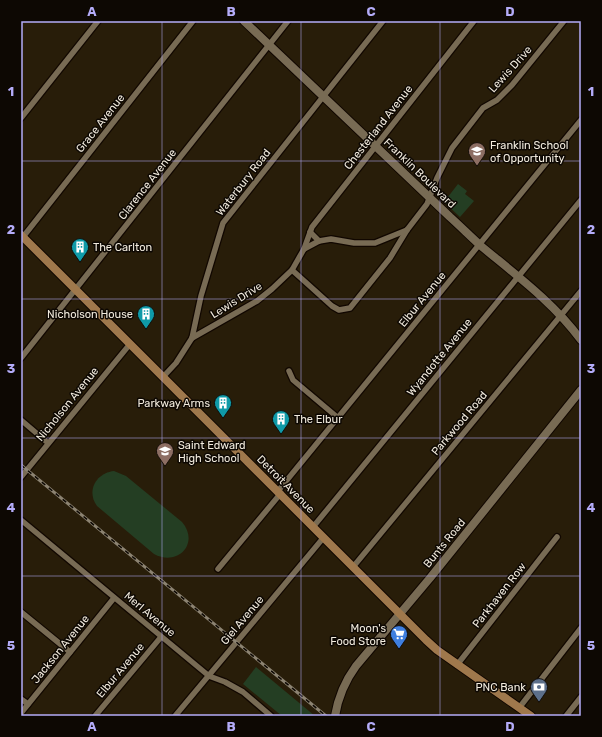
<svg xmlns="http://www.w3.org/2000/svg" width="602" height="737" font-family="Rubik,sans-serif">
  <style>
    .green { fill: #243e23 }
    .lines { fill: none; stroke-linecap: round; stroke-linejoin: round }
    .street-casing { stroke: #110700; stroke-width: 8 }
    .secondary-casing { stroke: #110700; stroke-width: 10 }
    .primary-casing { stroke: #110700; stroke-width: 10 }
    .street { stroke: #786b54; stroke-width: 5.5 }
    .secondary { stroke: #786b54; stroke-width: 8 }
    .primary { stroke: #9f784c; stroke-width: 8 }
    .rail-casing { stroke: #8c8372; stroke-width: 3 }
    .rail { stroke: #0d0803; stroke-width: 1.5; stroke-dasharray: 4.5; stroke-linecap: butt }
    .grid { fill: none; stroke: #b4acf9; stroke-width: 1; stroke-opacity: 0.55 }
    .labels { text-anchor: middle; stroke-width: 3; stroke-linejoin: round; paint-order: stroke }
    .street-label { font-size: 11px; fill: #f2ebde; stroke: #0d0803 }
    .poi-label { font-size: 11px; fill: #f2ebde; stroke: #0d0803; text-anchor: start }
    .neatline { fill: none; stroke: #b4acf9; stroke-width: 1.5 }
    .grid-label { font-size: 13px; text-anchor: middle; font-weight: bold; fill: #b4acf9 }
  </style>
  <rect width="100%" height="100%" fill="#281d09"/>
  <!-- green -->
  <g class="green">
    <path d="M458,184L467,191L465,194L474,201L460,217L444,202Z"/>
    <path d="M114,471L126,476L182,522C200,543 178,567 154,554L97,506C86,491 96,473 114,471Z"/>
    <path d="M256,667L315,716H282L243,684Z"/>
  </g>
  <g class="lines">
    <!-- street casing -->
    <g class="street-casing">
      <g id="street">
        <path d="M21,118L98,21"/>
        <path d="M310,232L319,241"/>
        <path d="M23,237L193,21"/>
        <path d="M304,249L312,227L474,21"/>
        <path d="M292,270L332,306L339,310L350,308L390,258L407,230"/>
        <path d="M192,338L257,301L272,289L292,270L304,249L319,241L331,239L354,243H375L407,230L427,204L437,178L452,148L483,108L497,100L512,85L564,21"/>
        <path d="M21,358L288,21"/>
        <path d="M289,371L293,380L337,417"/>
        <path d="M163,377L176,363L192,338L201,296L223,223L383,21"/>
        <path d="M21,420L48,443"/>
        <path d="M21,477L130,344"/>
        <path d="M278,491L581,120"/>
        <path d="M21,520L209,676L225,682L243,692L271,716"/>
        <path d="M313,527L581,200"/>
        <path d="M353,567L581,291"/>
        <path d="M218,569L281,493"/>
        <path d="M21,612L70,652"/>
        <path d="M457,665L557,537"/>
        <path d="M21,699L28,704"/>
        <path d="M519,708L581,628"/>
        <path d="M21,713L114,598"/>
        <path d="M95,716L161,637"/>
        <path d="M175,716L324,537"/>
        <path d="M566,716L581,697"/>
      </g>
    </g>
    <!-- secondary casing -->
    <g class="secondary-casing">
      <g id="secondary">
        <path d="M244,21L450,217C460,226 470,236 481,246C516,275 554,303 581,340"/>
        <path d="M335,716C338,698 345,681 356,666L430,578L581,390"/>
      </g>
    </g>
    <!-- primary casing -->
    <g class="primary-casing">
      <path id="primary" d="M21,235L426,640L437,650L531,716"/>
    </g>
    <!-- street -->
    <use href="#street" class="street"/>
    <!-- secondary -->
    <use href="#secondary" class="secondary"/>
    <!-- primary -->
    <use href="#primary" class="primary"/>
    <!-- rail casing -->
    <g class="rail-casing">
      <path id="rail" d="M21,465L326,716"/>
    </g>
    <!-- rail -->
    <use href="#rail" class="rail"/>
  </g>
  <!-- grid -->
  <path class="grid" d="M162,21V716M301,21V716M440,21V716M21,161H581M21,299H581M21,438H581M21,576H581"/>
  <!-- icons -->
  <defs>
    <g id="school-pin" transform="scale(0.9)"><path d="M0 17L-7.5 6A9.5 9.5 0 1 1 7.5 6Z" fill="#8d6e63" stroke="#0d0803"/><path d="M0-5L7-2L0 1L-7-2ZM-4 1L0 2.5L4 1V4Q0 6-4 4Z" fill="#fff"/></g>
    <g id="building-pin" transform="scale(0.9)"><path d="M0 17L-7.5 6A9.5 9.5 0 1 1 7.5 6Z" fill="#0f9aa8" stroke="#0d0803"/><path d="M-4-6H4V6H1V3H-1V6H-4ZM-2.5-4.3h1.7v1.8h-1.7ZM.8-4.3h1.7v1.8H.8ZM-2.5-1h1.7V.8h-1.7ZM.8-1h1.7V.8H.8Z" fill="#fff"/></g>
    <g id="supermarket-pin" transform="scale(0.9)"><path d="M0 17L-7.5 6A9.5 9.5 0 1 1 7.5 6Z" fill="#3f7fe0" stroke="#0d0803"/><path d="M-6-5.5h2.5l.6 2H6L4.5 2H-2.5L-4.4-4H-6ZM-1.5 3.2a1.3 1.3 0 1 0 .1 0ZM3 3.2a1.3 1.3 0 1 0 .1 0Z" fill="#fff"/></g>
    <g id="bank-pin" transform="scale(0.9)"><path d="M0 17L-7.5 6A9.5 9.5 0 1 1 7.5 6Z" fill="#5c6f8a" stroke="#0d0803"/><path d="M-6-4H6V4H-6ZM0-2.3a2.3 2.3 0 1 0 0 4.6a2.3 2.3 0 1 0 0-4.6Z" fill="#fff"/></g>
  </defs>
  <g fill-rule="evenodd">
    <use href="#school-pin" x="477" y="151"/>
    <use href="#building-pin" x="80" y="247"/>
    <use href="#building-pin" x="146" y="314"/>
    <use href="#building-pin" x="223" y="403"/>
    <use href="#building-pin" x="281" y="419"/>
    <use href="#school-pin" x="165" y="451"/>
    <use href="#supermarket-pin" x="399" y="634"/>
    <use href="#bank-pin" x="539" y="687"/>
  </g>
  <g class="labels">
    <!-- street labels -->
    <g class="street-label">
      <text transform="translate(510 69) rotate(-48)" y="4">Lewis Drive</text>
      <text transform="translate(100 123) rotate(-52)" y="4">Grace Avenue</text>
      <text transform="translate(378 127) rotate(-52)" y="4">Chesterland Avenue</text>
      <text transform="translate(420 173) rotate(44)" y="4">Franklin Boulevard</text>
      <text transform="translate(243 182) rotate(-52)" y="4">Waterbury Road</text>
      <text transform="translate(147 184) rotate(-52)" y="4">Clarence Avenue</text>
      <text transform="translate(422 299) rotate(-51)" y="4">Elbur Avenue</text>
      <text transform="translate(236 300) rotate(-32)" y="4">Lewis Drive</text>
      <text transform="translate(439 357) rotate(-51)" y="4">Wyandotte Avenue</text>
      <text transform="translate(67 404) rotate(-51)" y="4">Nicholson Avenue</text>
      <text transform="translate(459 423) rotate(-50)" y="4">Parkwood Road</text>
      <text transform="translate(286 484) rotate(45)" y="4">Detroit Avenue</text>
      <text transform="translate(444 543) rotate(-51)" y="4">Bunts Road</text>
      <text transform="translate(499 595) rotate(-52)" y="4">Parkhaven Row</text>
      <text transform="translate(150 614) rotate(40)" y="4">Merl Avenue</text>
      <text transform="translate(242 620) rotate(-50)" y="4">Giel Avenue</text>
      <text transform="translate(60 649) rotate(-51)" y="4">Jackson Avenue</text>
      <text transform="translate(120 670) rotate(-50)" y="4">Elbur Avenue</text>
    </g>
    <!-- poi labels -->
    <g class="poi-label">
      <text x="490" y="149">Franklin School<tspan x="490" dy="13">of Opportunity</tspan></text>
      <text x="93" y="251">The Carlton</text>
      <text x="133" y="318" text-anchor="end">Nicholson House</text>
      <text x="210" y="407" text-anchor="end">Parkway Arms</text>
      <text x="294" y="423">The Elbur</text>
      <text x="178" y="449">Saint Edward<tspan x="178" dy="13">High School</tspan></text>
      <text x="386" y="632" text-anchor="end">Moon's<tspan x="386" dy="13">Food Store</tspan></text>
      <text x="526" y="691" text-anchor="end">PNC Bank</text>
    </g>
  </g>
  <!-- border -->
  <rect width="602" height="737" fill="none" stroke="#0d0803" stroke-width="44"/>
  <rect x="22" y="22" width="558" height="693" class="neatline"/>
  <g class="grid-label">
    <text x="92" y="16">A</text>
    <text x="231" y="16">B</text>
    <text x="371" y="16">C</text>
    <text x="510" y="16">D</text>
    <text x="11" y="96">1</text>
    <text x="591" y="96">1</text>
    <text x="11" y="234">2</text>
    <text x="591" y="234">2</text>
    <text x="11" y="373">3</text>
    <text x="591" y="373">3</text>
    <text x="11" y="512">4</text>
    <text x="591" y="512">4</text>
    <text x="11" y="650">5</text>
    <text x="591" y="650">5</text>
    <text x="92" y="731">A</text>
    <text x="231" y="731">B</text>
    <text x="371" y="731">C</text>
    <text x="510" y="731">D</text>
  </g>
</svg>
